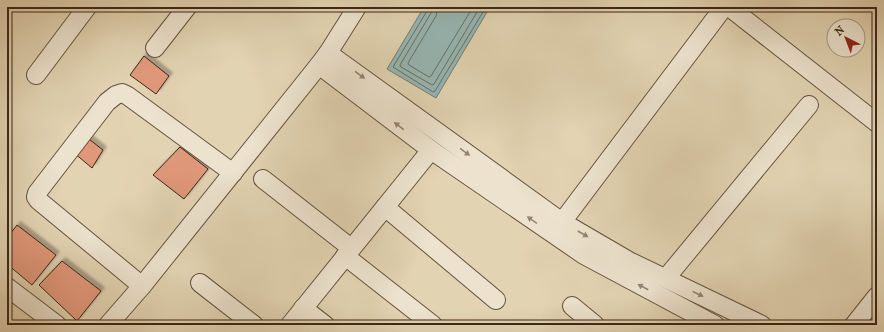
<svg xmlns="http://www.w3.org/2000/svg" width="884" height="332" font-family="'IM FELL French Canon',serif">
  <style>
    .water { fill: #96b6b3; stroke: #727d75 }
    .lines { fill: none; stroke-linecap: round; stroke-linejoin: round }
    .shore { stroke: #696e65; stroke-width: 1 }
    .building { fill: #e0987a; stroke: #3c2717; filter: url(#shadow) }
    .minor-casing { stroke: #66523e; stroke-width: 20 }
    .minor { stroke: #ece2cd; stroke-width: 18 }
    .oneway { fill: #948472 }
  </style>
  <defs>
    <filter id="shadow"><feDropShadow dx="3.5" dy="-3.5" stdDeviation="1" flood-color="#0004"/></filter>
  </defs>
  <rect width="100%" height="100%" fill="#e2d3b2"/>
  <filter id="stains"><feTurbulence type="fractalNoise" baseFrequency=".005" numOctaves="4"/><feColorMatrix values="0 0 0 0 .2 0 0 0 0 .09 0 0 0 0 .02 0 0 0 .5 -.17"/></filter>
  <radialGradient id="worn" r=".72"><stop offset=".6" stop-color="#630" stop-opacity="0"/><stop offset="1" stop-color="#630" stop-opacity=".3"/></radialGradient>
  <!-- water -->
  <path class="water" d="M424,7H490L436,98L387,69Z"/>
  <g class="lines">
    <!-- shore -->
    <g class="shore">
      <path d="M427,7V11L393,67L433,92L435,91L486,7"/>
      <path d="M432,7L431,13L400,65L401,67L432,85L434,84L480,7"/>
      <path d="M438,7L436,16L408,63L409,65L429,77L431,76L473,7"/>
    </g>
  </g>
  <!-- building -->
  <g class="building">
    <path d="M144,56L169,76L156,94L130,75Z"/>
    <path d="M85,136L103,150L92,168L73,152Z"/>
    <path d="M180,147L208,169L184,199L153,175Z"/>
    <path d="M17,225L56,255L32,285L7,264V238Z"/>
    <path d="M62,261L101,291L77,321L39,285Z"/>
  </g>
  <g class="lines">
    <!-- minor casing -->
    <g class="minor-casing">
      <g id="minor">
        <path d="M729,7L877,123"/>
        <path d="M155,48L187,7"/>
        <path d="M328,53L562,222L629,261L762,325"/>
        <path d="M319,65L431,150L584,255L715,325"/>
        <path d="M36,75L87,7"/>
        <path d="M263,179L351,248"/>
        <path d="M385,207L496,300"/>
        <path d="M562,222L724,7"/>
        <path d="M345,256L433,325"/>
        <path d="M666,278L809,105"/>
        <path d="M200,283L254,325"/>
        <path d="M142,286L38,200L36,197L37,193L107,102L116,95L122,93L128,96L233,173"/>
        <path d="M7,287L57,325"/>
        <path d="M572,306L595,325"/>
        <path d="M303,308L325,325"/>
        <path d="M108,325L142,286L319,65L328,53L357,7"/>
        <path d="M290,325L431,150"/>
        <path d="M854,325L877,296"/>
      </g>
    </g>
    <!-- minor -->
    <use href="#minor" class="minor"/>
  </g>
  <!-- one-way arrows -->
  <defs><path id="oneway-solid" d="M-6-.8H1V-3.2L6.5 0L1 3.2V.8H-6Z"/></defs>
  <g class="oneway">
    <use href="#oneway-solid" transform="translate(360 75) rotate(36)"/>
    <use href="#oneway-solid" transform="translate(399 126) rotate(-143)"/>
    <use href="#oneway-solid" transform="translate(465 152) rotate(36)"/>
    <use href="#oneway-solid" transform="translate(532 220) rotate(-145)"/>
    <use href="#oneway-solid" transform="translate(583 234) rotate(30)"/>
    <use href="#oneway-solid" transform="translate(643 287) rotate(-152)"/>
    <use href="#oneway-solid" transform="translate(698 294) rotate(26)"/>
  </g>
  <!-- margin -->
  <rect width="884" height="332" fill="none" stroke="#e2d3b2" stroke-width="24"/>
  <rect x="8" y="8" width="868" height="316" fill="none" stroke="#3c2717" stroke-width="2"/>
  <rect x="12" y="12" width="860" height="308" fill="none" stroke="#3c2717"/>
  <!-- north arrow -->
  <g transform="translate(846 38) rotate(318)"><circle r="19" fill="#ece2cd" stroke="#a69784"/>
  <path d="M0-3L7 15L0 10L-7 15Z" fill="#8f2418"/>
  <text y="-6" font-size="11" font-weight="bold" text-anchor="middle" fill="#3c2717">N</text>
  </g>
  <rect width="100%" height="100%" filter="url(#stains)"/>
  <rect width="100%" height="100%" fill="url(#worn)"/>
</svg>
